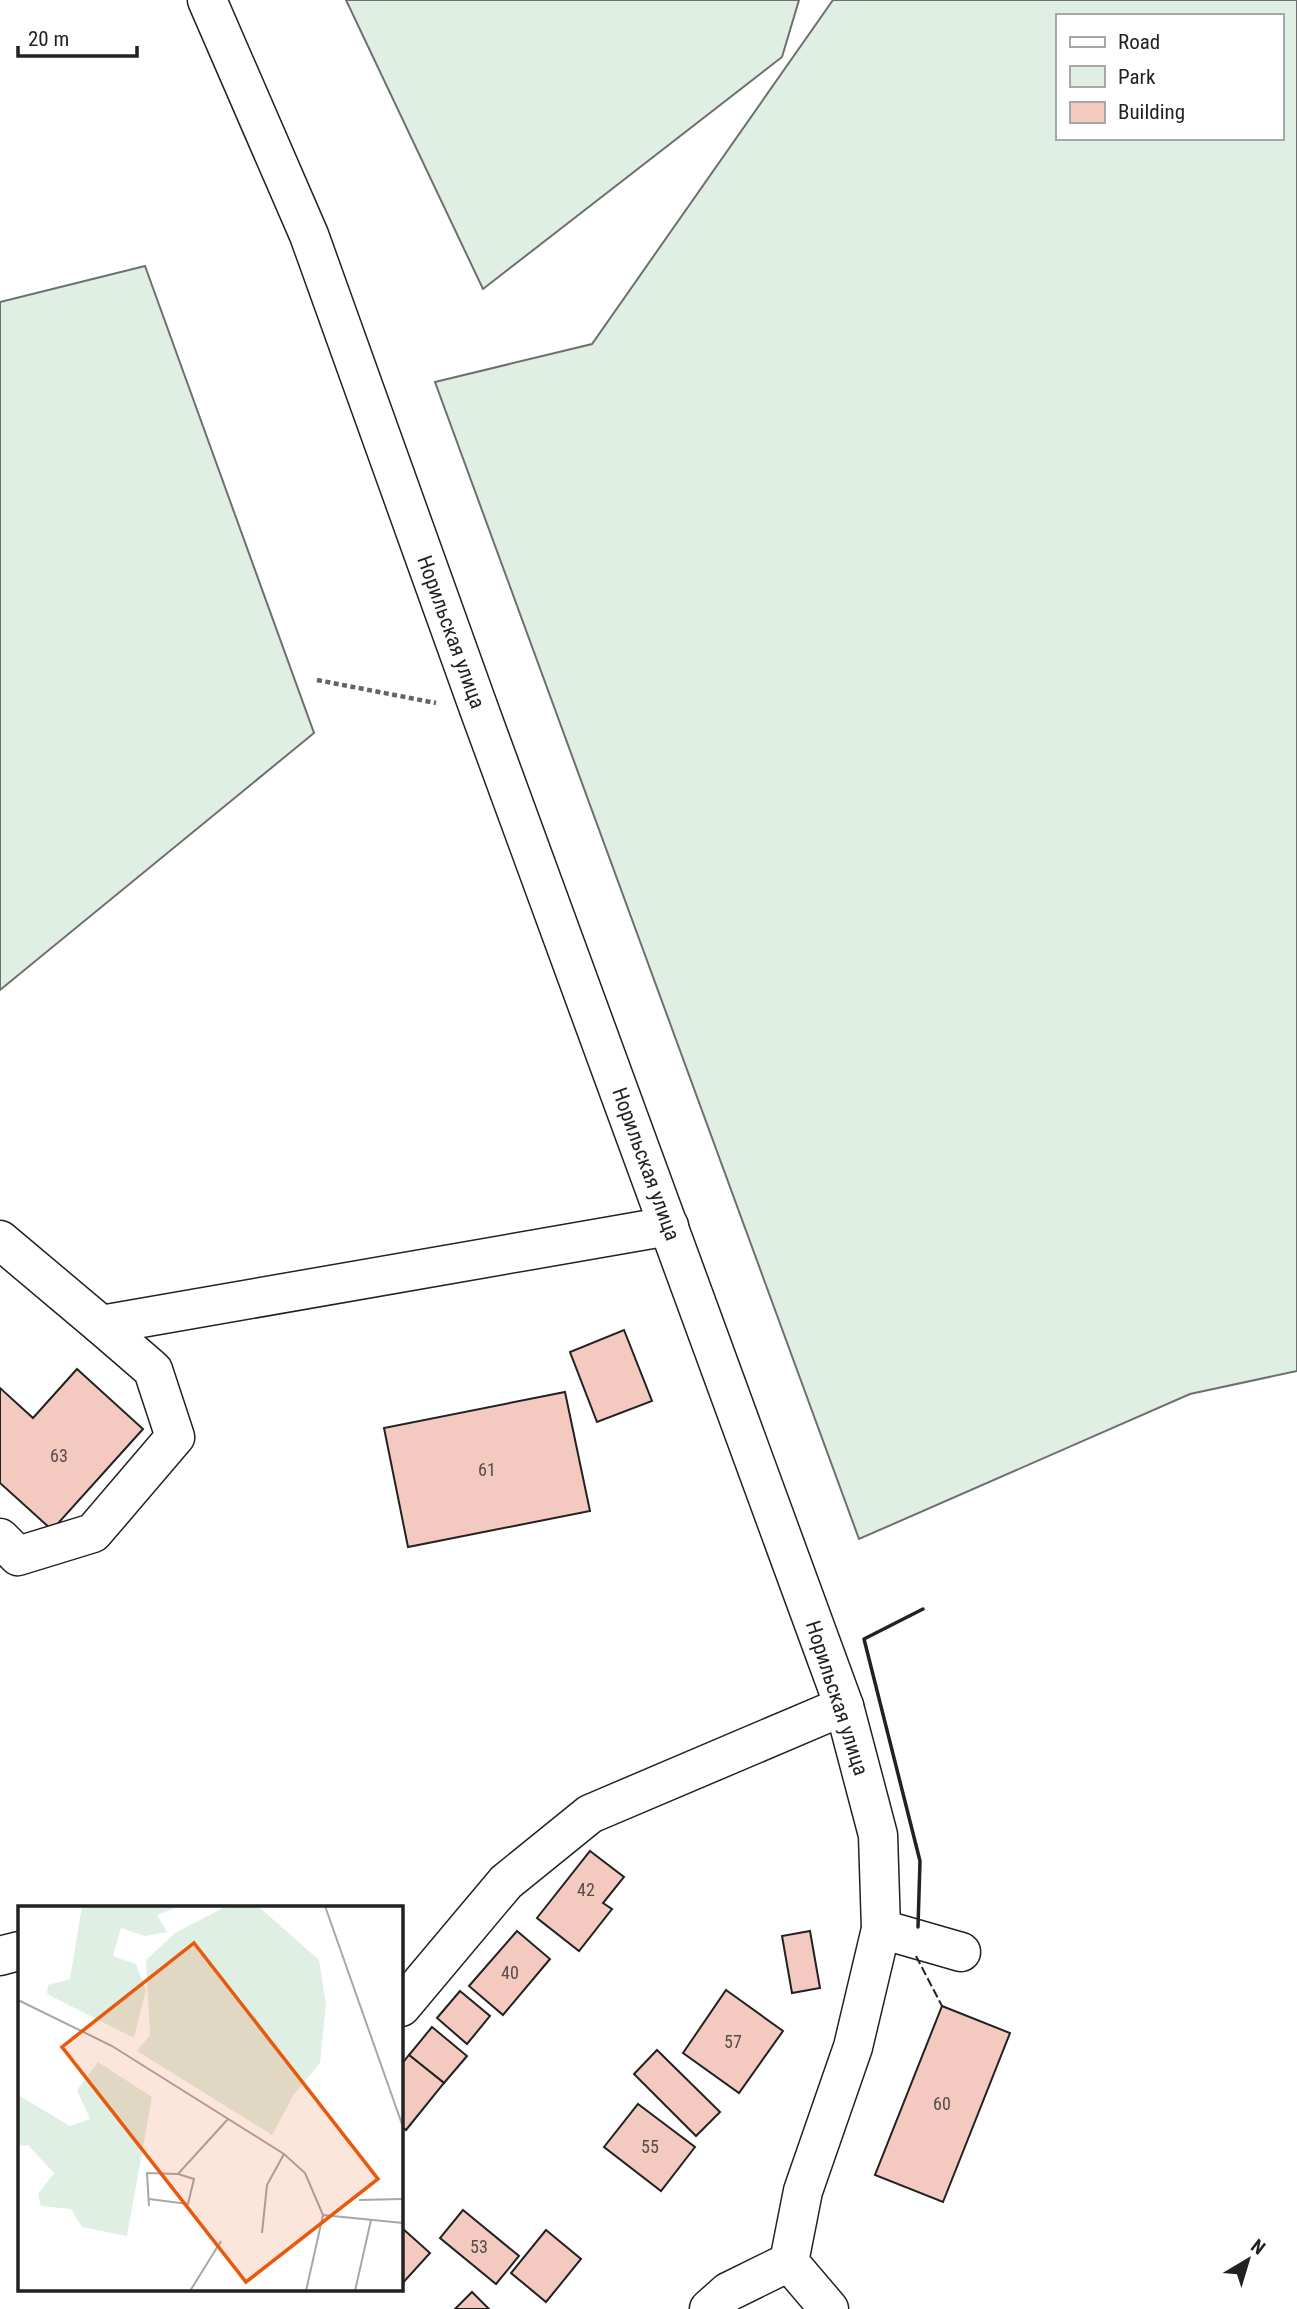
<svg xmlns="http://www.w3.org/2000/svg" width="1297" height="2309" font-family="'Roboto Condensed',sans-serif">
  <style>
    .green { fill: #e0efe3; stroke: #6f6f6f; stroke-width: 2; fill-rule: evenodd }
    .building { fill: #f3c9c0; stroke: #222; stroke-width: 2 }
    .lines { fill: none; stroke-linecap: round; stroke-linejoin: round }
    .minor-casing { stroke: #222; stroke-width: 41 }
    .major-casing { stroke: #222; stroke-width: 41 }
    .path { stroke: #646464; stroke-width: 4.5; stroke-dasharray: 5 3.5; stroke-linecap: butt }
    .minor { stroke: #fff; stroke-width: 38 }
    .major { stroke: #fff; stroke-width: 38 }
    .fence { stroke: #222; stroke-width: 2; stroke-dasharray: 9 3.5; stroke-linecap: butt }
    .wall { stroke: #222; stroke-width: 3.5 }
    .labels { text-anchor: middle; stroke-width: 5; stroke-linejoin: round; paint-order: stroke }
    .number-label { font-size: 18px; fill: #564c4a }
    .street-label { font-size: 21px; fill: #222; stroke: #fff }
    .inset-road { fill: none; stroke: #a7a7a7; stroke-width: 2 }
    .view { fill: #e8590c; fill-opacity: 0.15; stroke: #e8590c; stroke-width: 3.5 }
    .inset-edge { fill: none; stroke: #222; stroke-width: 3.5 }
  </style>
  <rect width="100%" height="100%" fill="#fff"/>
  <!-- green -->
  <g class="green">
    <path d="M346,0H799L782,57L483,289Z"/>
    <path d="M833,0H1297V1371L1190,1394L859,1539L435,382L592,344ZM1057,16H1281V138H1057Z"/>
    <path d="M145,266L314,733L0,990V302Z"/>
  </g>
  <!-- building -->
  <g class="building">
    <path d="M624,1330L652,1401L597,1422L570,1352Z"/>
    <path d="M77,1369L143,1429L52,1530L0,1483V1388L33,1418Z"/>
    <path d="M565,1392L590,1511L408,1547L384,1428Z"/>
    <path d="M590,1851L624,1877L603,1903L612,1909L579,1951L537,1918Z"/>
    <path d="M517,1931L550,1959L503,2015L469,1986Z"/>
    <path d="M810,1931L820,1988L792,1993L782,1936Z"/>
    <path d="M726,1990L783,2031L739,2093L683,2053Z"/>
    <path d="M460,1991L490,2016L467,2044L437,2018Z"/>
    <path d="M942,2006L1010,2033L943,2202L875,2175Z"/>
    <path d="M432,2027L467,2056L444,2083L409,2055Z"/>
    <path d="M657,2050L720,2112L696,2136L634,2074Z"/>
    <path d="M409,2055L444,2083L406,2130L401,2126V2065Z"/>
    <path d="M638,2104L695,2147L661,2191L604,2147Z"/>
    <path d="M463,2210L519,2256L496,2284L440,2238Z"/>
    <path d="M402,2228L430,2253L401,2285V2229Z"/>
    <path d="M546,2230L581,2259L546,2302L511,2273Z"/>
    <path d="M472,2292L489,2309H455Z"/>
  </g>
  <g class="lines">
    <!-- minor casing -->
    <g class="minor-casing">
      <g id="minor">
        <path d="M0,1240L101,1325L669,1226"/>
        <path d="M0,1538L18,1556L93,1533L175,1437L153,1370L101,1325"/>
        <path d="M881,1929L961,1952"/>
        <path d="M0,1956L19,1951"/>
        <path d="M401,2007L506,1882L590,1814L844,1706"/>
        <path d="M709,2309L728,2292L789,2262"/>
      </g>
    </g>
    <!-- major casing -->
    <g class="major-casing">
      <path id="major" d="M207,0L309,235L479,709L844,1706L878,1835L881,1929L853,2047L803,2191L789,2262L829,2309"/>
    </g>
    <!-- path -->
    <path class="path" d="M317,680L436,703"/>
    <!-- minor -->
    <use href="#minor" class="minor"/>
    <!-- major -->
    <use href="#major" class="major"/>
    <!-- fence -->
    <path class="fence" d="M916,1956L942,2006"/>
    <!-- wall -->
    <path class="wall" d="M918,1927L920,1861L864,1639L923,1609"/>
  </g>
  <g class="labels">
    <!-- number labels -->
    <g class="number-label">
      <text x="59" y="1462">63</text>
      <text x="487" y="1476">61</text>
      <text x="586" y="1896">42</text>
      <text x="510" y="1979">40</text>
      <text x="733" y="2048">57</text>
      <text x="942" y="2110">60</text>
      <text x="650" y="2153">55</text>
      <text x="479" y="2253">53</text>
    </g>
    <!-- street labels -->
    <g class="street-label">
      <text transform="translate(451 632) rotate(70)" y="7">Норильская улица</text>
      <text transform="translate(646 1164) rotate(70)" y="7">Норильская улица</text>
      <text transform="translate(837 1698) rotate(72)" y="7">Норильская улица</text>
    </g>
  </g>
  <!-- overview -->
  <g transform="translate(18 1906)">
    <rect width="385" height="385" fill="#fff"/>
    <path d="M64,0H163L139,9L149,26L127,30L103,22L95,50L118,58L128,84L116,132L29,88L30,79L52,73ZM209,0H240L301,54L308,98L302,157L276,188L254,229L119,145L132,129L128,54L157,27ZM80,156L134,191L109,330L64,321L53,303L23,300L20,288L36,267L10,239L0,240V189L52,220L72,213L59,184Z" fill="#e0efe3"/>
    <path class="inset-road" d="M307,0L385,221M0,94L94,140L266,248L287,267L305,309L385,317M131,293L170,298L176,273L160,268M341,294L385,293M131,300L129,267L160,268L210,213M244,327L249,279L266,248M172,385L203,335M288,385L305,309M337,385L353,314"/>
    <path class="view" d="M176,37L360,273L228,376L44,141Z"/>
    <rect width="385" height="385" class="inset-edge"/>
  </g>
  <!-- legend -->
  <rect x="1056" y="14" width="228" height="126" fill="#ffffff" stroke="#a7a7a7" stroke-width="2"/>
  <rect x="1070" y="37" width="35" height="10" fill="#ffffff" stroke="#a7a7a7" stroke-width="2"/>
  <text x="1118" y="49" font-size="21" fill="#222222">Road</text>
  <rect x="1070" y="66" width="35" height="21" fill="#e0efe3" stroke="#a7a7a7" stroke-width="2"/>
  <text x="1118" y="84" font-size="21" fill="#222222">Park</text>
  <rect x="1070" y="102" width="35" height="21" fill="#f3c9c0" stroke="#a7a7a7" stroke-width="2"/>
  <text x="1118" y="119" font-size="21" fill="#222222">Building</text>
  <!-- north arrow -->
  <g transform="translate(1248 2260) rotate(38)" stroke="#ffffff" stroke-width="5" paint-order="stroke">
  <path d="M0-5L12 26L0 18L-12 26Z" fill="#222222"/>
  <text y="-10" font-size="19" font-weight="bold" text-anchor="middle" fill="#222222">N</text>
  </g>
  <!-- scale -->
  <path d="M18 46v10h119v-10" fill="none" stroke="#222222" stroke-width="3.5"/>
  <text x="28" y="46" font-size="21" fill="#222222" stroke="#ffffff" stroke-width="5" paint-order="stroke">20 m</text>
</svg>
